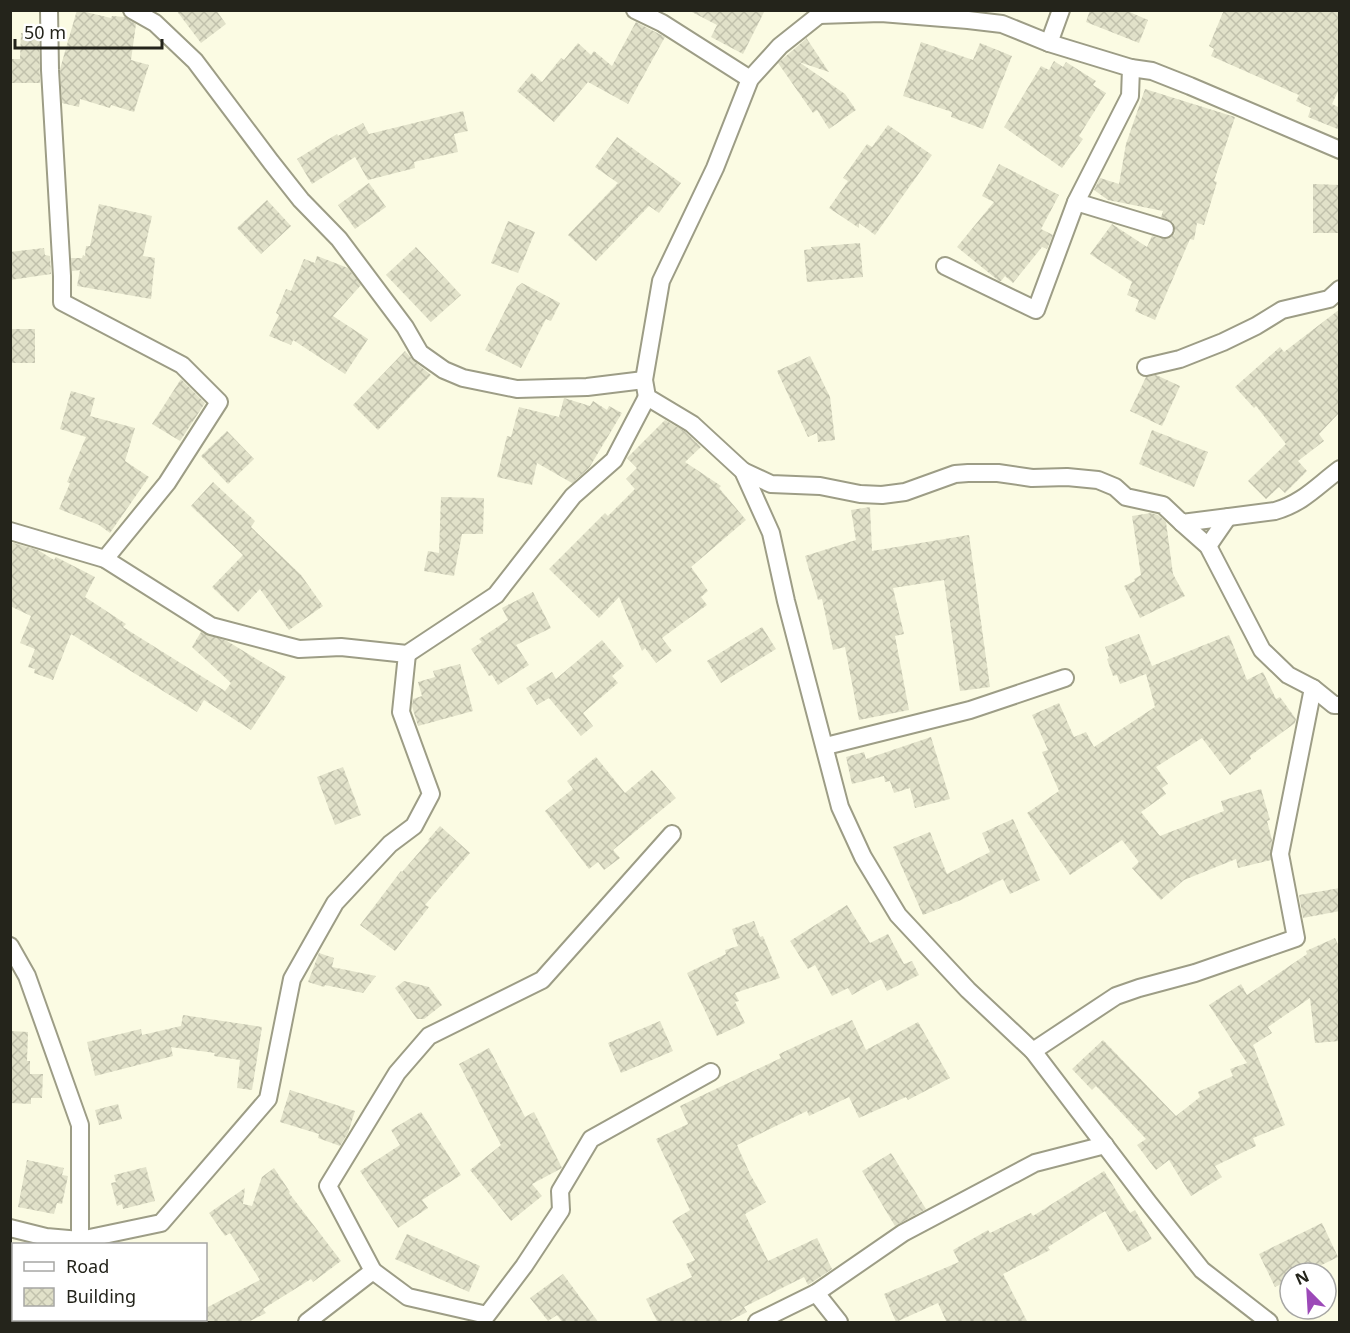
<svg xmlns="http://www.w3.org/2000/svg" width="1350" height="1333" font-family="'Noto Sans',sans-serif">
  <style>
    .building { fill: url(#building-cross-hatch) }
    .lines { fill: none; stroke-linecap: round; stroke-linejoin: round }
    .street-casing { stroke: #9d9d86; stroke-width: 20 }
    .street { stroke: #fff; stroke-width: 16 }
  </style>
  <defs>
    <pattern id="building-cross-hatch" width="8" height="8" patternUnits="userSpaceOnUse" patternTransform="scale(1.5)"><rect width="8" height="8" fill="#e1e1c9"/><path d="M0 0l8 8M0 8l8-8" fill="none" stroke="#c1c1ac"/></pattern>
  </defs>
  <rect width="100%" height="100%" fill="#fbfbe3"/>
  <!-- building -->
  <g class="building">
    <path d="M77,10L111,18L112,16L125,17L136,24L131,60L149,65L134,112L111,105L110,108L80,99L79,107L62,103L60,69Z"/>
    <path d="M176,10H216L226,24L201,43Z"/>
    <path d="M688,10H765L743,54L711,37L717,25Z"/>
    <path d="M1090,10H1125L1148,20L1139,43L1086,22Z"/>
    <path d="M1224,10H1340V87L1332,104L1340,108V130L1308,117L1311,108L1296,101L1299,95L1211,56L1214,49L1209,46Z"/>
    <path d="M636,22L665,37L628,104L588,82L554,122L517,91L532,73L542,82L561,58L564,60L578,43L591,55L594,51L612,66Z"/>
    <path d="M21,33H39L40,83H10V59H20Z"/>
    <path d="M807,38V39L829,72L799,62L845,94L856,110L829,129L817,110L813,113L778,63Z"/>
    <path d="M921,42L973,60L980,43L1012,56L983,129L951,117L952,112L903,96Z"/>
    <path d="M1054,61L1063,67L1066,62L1096,81L1093,85L1106,93L1079,136L1083,139L1062,168L1004,127L1041,66L1049,70Z"/>
    <path d="M1145,89L1235,117L1214,181L1217,182L1204,225L1197,223L1194,240L1190,239L1155,320L1135,311L1139,300L1127,295L1132,282L1090,254L1112,224L1147,247L1152,236L1167,239L1175,233L1173,222L1161,217L1163,211L1108,200L1094,190L1100,178L1119,184L1126,144Z"/>
    <path d="M463,111L468,131L454,134L458,152L414,162L415,168L368,180L355,157L312,184L297,159L337,134L338,136L363,123L369,134Z"/>
    <path d="M888,125L932,155L875,235L859,223V228L829,208L848,181L843,178L867,144L872,147Z"/>
    <path d="M617,137L681,183L659,213L649,206L596,261L568,235L618,183L595,167Z"/>
    <path d="M999,164L1059,195L1041,229L1053,235L1047,249L1042,247L1013,283L1005,276L1001,281H999L957,247L994,202L982,196Z"/>
    <path d="M369,183L386,207L355,229L338,205Z"/>
    <path d="M1313,184L1340,185V233H1313Z"/>
    <path d="M267,200L291,226L261,254L237,228Z"/>
    <path d="M99,204L152,216L143,256L155,258L151,299L77,286L80,270L72,271L71,258H82L83,255L85,256L86,246H90Z"/>
    <path d="M508,221L535,232L518,273L491,263Z"/>
    <path d="M860,243L863,277L807,282L804,250L812,249L811,247Z"/>
    <path d="M416,247L461,295L431,322L386,275Z"/>
    <path d="M44,248L45,255L50,256L51,274L10,280V252Z"/>
    <path d="M317,256L348,268L361,285L333,316L368,339L345,374L293,340L291,345L269,336L279,315L276,313L286,289L291,291L304,259L315,263Z"/>
    <path d="M522,283L560,303L551,321L546,319L521,368L485,350L517,287Z"/>
    <path d="M1340,309V412L1319,434L1324,441L1298,461L1307,471L1285,493L1279,487L1266,499L1248,481L1286,444L1256,406L1254,408L1235,387L1280,347L1284,352Z"/>
    <rect x="10" y="329" width="25" height="34"/>
    <path d="M405,351L414,361L431,375L378,430L353,405Z"/>
    <path d="M810,356L830,397L835,440L818,442L817,433L808,437L777,371Z"/>
    <path d="M1156,375L1180,386L1162,426L1130,411L1146,377Z"/>
    <path d="M181,379L205,403L180,441L152,424Z"/>
    <path d="M71,391L95,398L90,416L135,428L125,461L149,477L110,533L99,525L59,509L70,483L67,482L86,437L60,429Z"/>
    <path d="M564,398L590,406L593,401L607,410L609,406L622,413L589,468L572,483L537,463L532,485L497,477L507,436L511,437L519,407L559,417Z"/>
    <path d="M665,420L686,432L701,447L685,462L721,486L719,488L746,520L691,567L708,591L701,597L707,605L662,638L672,651L656,663L645,648L642,651L619,597L599,618L549,569L605,513L608,516L635,489L626,479L637,468L627,458Z"/>
    <path d="M1152,430L1208,452L1194,487L1139,464Z"/>
    <path d="M227,431L254,459L228,484L201,456Z"/>
    <path d="M213,482L255,521L251,527L301,575L323,606L289,630L260,589L238,612L212,587L243,555L191,506Z"/>
    <path d="M441,497L484,498L483,534H462L454,576L424,571L428,551L439,553Z"/>
    <path d="M870,507L872,551L969,535L990,687L960,691L944,580L893,588L904,634L895,636L909,710L859,720L845,647L833,650L822,599L818,600L805,556L856,540L851,510Z"/>
    <path d="M1151,513L1158,515L1166,522L1173,574L1185,596L1140,618L1124,586L1135,581L1134,579L1141,575L1132,516Z"/>
    <path d="M10,542L38,550L54,560L56,557L95,577L85,597L126,624L123,627L225,691L231,683L192,647L201,632L227,641L286,677L251,730L204,700L197,712L71,634L53,680L34,673L35,669L28,667L35,649L20,643L31,616L10,606Z"/>
    <path d="M533,592L551,628L516,645L529,665L498,685L492,675L489,676L471,649L482,642L479,639L508,620L502,608Z"/>
    <path d="M762,627L776,649L721,683L707,661Z"/>
    <path d="M1139,634L1152,666L1229,635L1247,680L1263,672L1276,699L1280,697L1296,719L1295,723L1250,756L1251,759L1230,775L1202,738L1156,767L1168,784L1162,788L1166,794L1141,812L1160,836L1224,811L1221,801L1261,789L1270,820L1267,821L1272,840L1271,860L1238,868L1236,859L1184,880L1161,900L1132,868L1139,862L1122,840L1070,875L1027,813L1059,791L1042,752L1048,750L1032,715L1059,703L1074,737L1086,732L1094,747L1155,707L1146,674L1120,684L1117,675L1113,676L1107,659L1109,658L1105,647Z"/>
    <path d="M602,640L624,666L612,676L618,683L583,713L593,726L581,736L549,698L537,705L526,688L552,672L556,679Z"/>
    <path d="M460,664L473,711L418,726L412,706L413,699L422,696L418,682L435,677L433,671Z"/>
    <path d="M931,737L950,799L915,808L910,788L894,793L890,781L885,782L884,776L852,784L846,757L864,752L866,759Z"/>
    <path d="M596,757L625,793L652,770L676,798L613,850L620,858L604,870L598,862L589,869L545,811L573,789L567,781Z"/>
    <path d="M343,767L361,815L335,825L317,777Z"/>
    <path d="M1013,819L1040,880L1010,894L1003,879L961,900L923,915L893,847L930,832L947,874L990,852L982,833Z"/>
    <path d="M440,826L470,853L425,905L429,907L395,951L360,925L401,871L402,872L429,841L428,840Z"/>
    <path d="M1340,888V911L1303,918L1299,895Z"/>
    <path d="M847,905L870,943L888,934L904,964L912,961L919,975L887,991L881,979L852,995L848,988L832,996L815,965L808,969L790,941Z"/>
    <path d="M754,921L760,937L763,936L780,978L735,993L739,1001L735,1002L745,1023L717,1036L687,973L726,954L725,950L738,946L732,929Z"/>
    <path d="M1335,938L1340,949V1041L1315,1043L1310,998L1268,1027L1272,1033L1253,1045L1285,1125L1253,1138L1256,1146L1215,1166L1222,1177L1191,1196L1169,1160L1156,1170L1137,1145L1146,1139L1096,1086L1092,1090L1072,1069L1103,1040L1176,1116L1200,1097L1198,1092L1233,1076L1230,1069L1247,1063L1209,1005L1241,984L1247,995L1307,954L1306,951Z"/>
    <path d="M319,953L334,958L332,967L376,976L363,993L325,985L324,987L308,982Z"/>
    <path d="M404,981L429,987L442,1005L424,1019H417L395,988Z"/>
    <path d="M183,1015L262,1027L252,1090L237,1088L240,1060L214,1056L215,1053L171,1047L173,1056L95,1076L87,1042L141,1029L142,1035L181,1026Z"/>
    <path d="M852,1020L866,1050L918,1022L950,1078L908,1100L906,1097L859,1118L849,1097L809,1116L807,1111L737,1145L750,1174L766,1202L745,1214L768,1261L817,1238L832,1269L808,1285L804,1277L744,1307L747,1312L725,1323H658L646,1299L692,1277L686,1264L695,1260L672,1221L690,1210L656,1139L688,1124L680,1106L781,1058L779,1054Z"/>
    <path d="M660,1021L673,1051L621,1073L608,1043Z"/>
    <path d="M10,1031L28,1032L27,1061H30V1074H43L42,1098H31V1104L10,1103Z"/>
    <path d="M489,1048L525,1117L534,1112L562,1168L532,1184L542,1196L511,1221L470,1170L501,1145L459,1064Z"/>
    <path d="M290,1090L355,1111L348,1133L340,1146L318,1138L319,1134L280,1122Z"/>
    <path d="M118,1104L122,1119L99,1125L95,1110Z"/>
    <path d="M421,1112L461,1175L422,1200L428,1208L398,1228L360,1171L400,1145L391,1130Z"/>
    <path d="M891,1153L926,1209L895,1226L862,1171Z"/>
    <path d="M27,1160L64,1168L62,1175L68,1176L62,1204L57,1203L54,1214L18,1207Z"/>
    <path d="M146,1167L155,1201L123,1209L122,1204L117,1206L111,1183L116,1182L114,1175Z"/>
    <path d="M274,1168L290,1192L289,1193L341,1261L313,1282L311,1279L263,1309L266,1313L246,1323H206V1308L260,1280L230,1233L225,1236L209,1213L245,1188L243,1204L252,1206L262,1177Z"/>
    <path d="M1104,1171L1130,1213L1135,1210L1152,1239L1128,1252L1105,1211L1048,1247L1050,1250L1003,1274L1028,1323H947L938,1303L896,1322L884,1294L959,1262L953,1250L988,1230L990,1233L1031,1213L1033,1216Z"/>
    <path d="M1322,1223L1338,1257L1305,1273H1290V1280L1275,1287L1259,1254Z"/>
    <path d="M407,1234L480,1266L469,1292L395,1259Z"/>
    <path d="M563,1274L599,1323H563L557,1315L548,1321L530,1298Z"/>
  </g>
  <g class="lines">
    <!-- street casing -->
    <g class="street-casing">
      <g id="street">
        <path d="M49,10L50,70L62,276V302L182,365L219,402L167,483L105,559"/>
        <path d="M132,10L155,23L195,61L271,162L301,200L339,239L405,327L420,353L444,370L463,378L517,389L587,387L644,380"/>
        <path d="M635,10L662,23L750,79"/>
        <path d="M821,10L819,15L780,46L750,79L715,168L661,281L644,380L647,397L692,424L743,471L771,533L786,601L840,807L863,857L898,915L968,990L1033,1051L1148,1202L1202,1270L1269,1322"/>
        <path d="M819,15L881,13L968,20L1002,24L1049,43L1061,10"/>
        <path d="M1049,43L1131,68L1130,96L1076,202L1165,229"/>
        <path d="M1131,68L1152,71L1190,86L1340,150"/>
        <path d="M945,266L1036,310L1076,202"/>
        <path d="M1146,367L1180,359L1223,342L1256,326L1282,310L1329,299L1340,289"/>
        <path d="M743,471L771,484L820,486L860,494L882,495L905,492L955,474L968,473H998L1032,478L1067,477L1098,480L1115,487L1126,497L1163,505L1182,523L1275,511C1303,503 1317,486 1340,469"/>
        <path d="M1182,523L1208,546L1262,650L1288,675L1313,688L1334,705H1340"/>
        <path d="M10,531L105,559L211,626L299,649L341,647L407,654L496,595L573,496L614,460L647,397"/>
        <path d="M1208,546L1228,517"/>
        <path d="M826,746L970,710L1065,678"/>
        <path d="M10,946L27,976L80,1125V1240L82,1244"/>
        <path d="M1033,1051L1116,996L1139,988L1195,973L1296,938L1280,854L1313,688"/>
        <path d="M10,1228L46,1237L80,1240L161,1223L268,1099L292,979L335,903L390,844L414,826L431,794L401,712L407,654"/>
        <path d="M373,1271L408,1297L487,1315L524,1266L561,1210L560,1191L591,1139L711,1072"/>
        <path d="M816,1293L839,1322"/>
        <path d="M123,1320L126,1322"/>
        <path d="M307,1322L373,1271L328,1186L397,1073L429,1036L542,980L672,834"/>
        <path d="M757,1322L816,1293L903,1233L1035,1163L1105,1145"/>
      </g>
    </g>
    <!-- street -->
    <use href="#street" class="street"/>
  </g>
  <!-- border -->
  <rect width="1350" height="1333" fill="none" stroke="#24241b" stroke-width="24"/>
  <!-- legend -->
  <rect x="12" y="1243" width="195" height="78" fill="#ffffff" stroke="#a7a7a4" stroke-width="1.5"/>
  <rect x="24" y="1262" width="30" height="9" fill="#ffffff" stroke="#a7a7a4" stroke-width="1.5"/>
  <text x="66" y="1273" font-size="18" fill="#24241b">Road</text>
  <rect x="24" y="1288" width="30" height="18" fill="url(#building-cross-hatch)" stroke="#a7a7a4" stroke-width="1.5"/>
  <text x="66" y="1303" font-size="18" fill="#24241b">Building</text>
  <!-- north arrow -->
  <g transform="translate(1308 1291) rotate(336)"><circle r="28" fill="#ffffff" stroke="#a7a7a4" stroke-width="1.5"/>
  <path d="M0-4.5L10 22L0 15L-10 22Z" fill="#9c49b8"/>
  <text y="-9" font-size="16" font-weight="bold" text-anchor="middle" fill="#24241b">N</text>
  </g>
  <!-- scale -->
  <path d="M15 39v9h147v-9" fill="none" stroke="#24241b" stroke-width="3"/>
  <text x="24" y="39" font-size="18" fill="#24241b" stroke="#ffffff" stroke-width="4.5" paint-order="stroke">50 m</text>
</svg>
